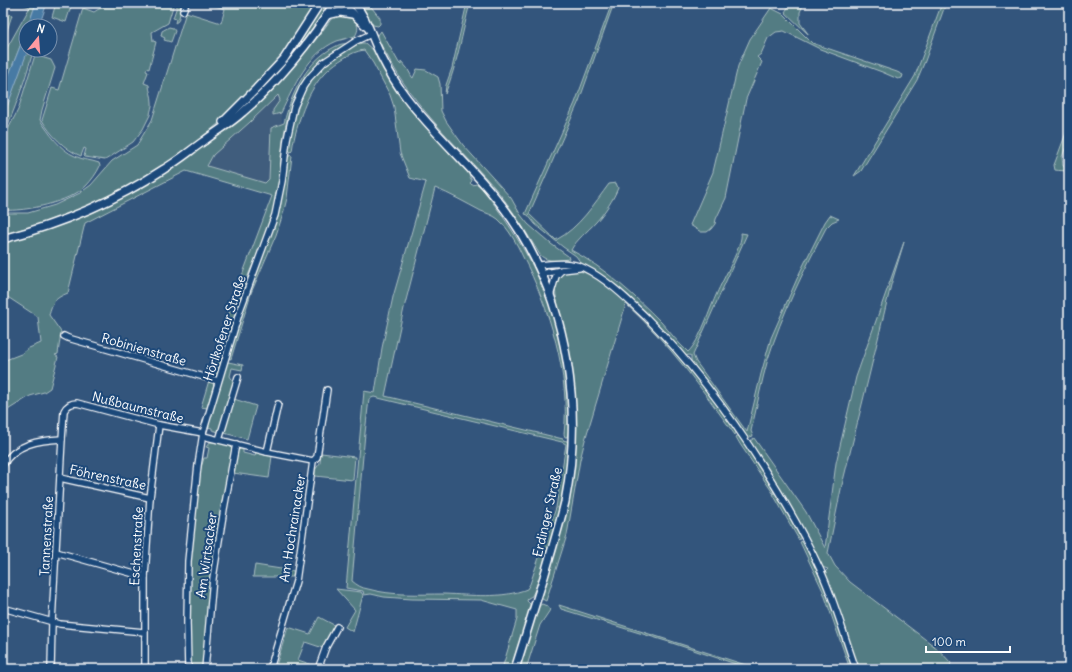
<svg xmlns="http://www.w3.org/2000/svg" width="1072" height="672" font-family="Delius,sans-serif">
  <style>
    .built { fill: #415d7d }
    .green { fill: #537c83; stroke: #a9bec1; fill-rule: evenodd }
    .water { fill: #477aa4; stroke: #91afc8 }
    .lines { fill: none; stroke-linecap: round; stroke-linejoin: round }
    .minor-casing { stroke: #fff; stroke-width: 8 }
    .major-casing { stroke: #fff; stroke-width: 10 }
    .minor { stroke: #1f4a7a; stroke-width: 5.5 }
    .major { stroke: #1f4a7a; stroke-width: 7 }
    .labels { text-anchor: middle; stroke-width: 4; stroke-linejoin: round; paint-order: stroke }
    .street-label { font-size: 13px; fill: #fff; stroke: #1f4a7a }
  </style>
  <rect width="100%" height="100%" fill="#33557c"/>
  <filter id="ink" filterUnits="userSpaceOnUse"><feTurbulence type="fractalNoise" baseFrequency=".025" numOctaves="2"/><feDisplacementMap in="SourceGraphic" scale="8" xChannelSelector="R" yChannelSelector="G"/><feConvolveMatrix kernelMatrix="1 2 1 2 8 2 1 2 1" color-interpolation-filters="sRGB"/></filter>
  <g filter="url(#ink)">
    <!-- built -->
    <path class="built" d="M278,95L280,100L273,110V115L281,113L282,124L271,129L269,179L265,184L207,166L213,155L250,122Z"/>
    <!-- green -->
    <g class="green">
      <path d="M19,3H36L28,26H26V31L3,90V59L7,48L30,7Z"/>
      <path d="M56,3H72L66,22L52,17Z"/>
      <path d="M128,3H174L168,23L152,32L153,41L156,42L149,69L147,68L146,71L148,72L144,83L149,85C149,91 152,95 152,102C153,106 150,111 150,115L143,129L133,142L110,157L105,160L85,157L84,156L86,149L84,148L81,156C65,150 50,134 42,120L52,88L59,90L83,8L94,12C104,5 115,3 126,6Z"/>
      <path d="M178,3H183L178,21L175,23L176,19L173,18Z"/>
      <path d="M206,3H316C306,18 297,34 287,49C276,65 262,78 248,92C239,102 229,113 219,123C157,177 83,215 3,234V213H28L55,205L80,193L91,185L112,161L137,145L152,120L186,12L221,23L225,9Z"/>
      <path d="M324,3H330L300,45L268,83L230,120L249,99L261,90L275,75L298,45Z"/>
      <path d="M359,3H368L380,18V24L378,26L373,25L365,11Z"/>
      <path d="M467,3H470C462,34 457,65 445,94L446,85L452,68Z"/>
      <path d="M612,3H614L579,101L529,214L556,240C579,228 594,204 609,184L616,183L618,188C613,200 605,212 596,222C587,232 577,239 571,250C605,268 634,295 661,322C670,332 678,343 688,352C700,341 710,308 717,293C722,281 744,243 741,233L747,234L693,355L696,362L747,432L761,374L771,338L800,272L825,222L830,215L839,219L832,222L826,228C804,270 782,314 768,359C761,383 757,407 751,431L753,436L747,438L729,411L691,362V356L689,355L685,356L665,333L631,298L614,284L581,263L576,256L563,247L535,224L528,215L525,214L575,103Z"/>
      <path d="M791,3H804L800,12V23L809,35L785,12Z"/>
      <path d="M942,3H946L925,61L917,80L861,171L854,176L915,76Z"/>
      <path d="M771,8L783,14L812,43L897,72L903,75L902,78L898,79L882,72L820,49L784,31L776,32L768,38L761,54L757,57L762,62L746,99L726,198L716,219L715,224L711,229L707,232H701L690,225L713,172L738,66L750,39Z"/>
      <path d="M3,13L12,15L4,40L3,39Z"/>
      <path d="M342,15C352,17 363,24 355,36C349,38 343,39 337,41C308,53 294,86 281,113L273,115V110L280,100L278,95L250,122L213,155L207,166L265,183L269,179L271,128L284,123C291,95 304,66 329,50C335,47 340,43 346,44C324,57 306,73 295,97C278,133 283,175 273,213C266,237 254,260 245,283C231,324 219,367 207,408L201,407L234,297L272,196L186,171L85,223L68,293C55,298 52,302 49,315L61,332L58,354L55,355L58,357L50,388L44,392L30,396L3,413V361L21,354L29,348L41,343L38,317L3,294V243L47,230L94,212L140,189L168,171L227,128L279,82L318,37L332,18Z"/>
      <path d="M169,27L173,28L175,31L171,42L164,40L165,38L161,36L162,31Z"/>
      <path d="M381,31L399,63L401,65V61L407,68L412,77L413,78L417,69L426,70L438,77L440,84L441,111L446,121L453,131L463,145L511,198L520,214L528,224L551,244L568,256L569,259C559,260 548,263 540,255C526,232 512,208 494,187C457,145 414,107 388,57C384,50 379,43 378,35Z"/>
      <path d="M361,43H365L373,50L392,83L413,113L468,173L472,181L470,183L472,185L477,184L482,188C515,231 545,279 558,332C563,350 565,368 567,386C569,399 572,425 567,437H565L564,434C571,376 549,307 523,257C517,244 509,229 498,219C493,215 486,213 481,211C466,203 450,194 435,188L404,308L385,396L563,439V440L567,441L569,445L566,475L558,516L542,573L532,596L528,598L527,601L530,604V611L512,669H502L517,619V610L481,600L412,599L384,597L371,594L364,595L363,591L346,588L364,391L375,393L382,348L393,297L426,182L410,178L400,153L394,107L390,95L373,63L364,50C357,51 350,54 344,58C320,72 309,92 300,118C297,128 293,140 292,151L291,152L288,149C298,97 308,64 361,43ZM374,397L562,442L566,444L556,508L530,584L527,589C502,599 471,595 444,594C419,594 393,596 368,589C361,588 357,585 352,581L365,433L369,399Z"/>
      <path d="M26,53L32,55C24,83 15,109 3,136V118Z"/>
      <path d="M35,55L51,60L55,68L42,110L40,120C49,133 60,150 75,156C83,160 91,160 99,163L100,166C97,173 91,181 86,186C69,202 26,212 3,210V139L18,110Z"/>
      <path d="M1069,125V138L1062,157L1063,166L1069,168V172C1064,170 1060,171 1055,170L1054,165Z"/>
      <path d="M290,155L292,156L287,198L283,214L276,235L251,293L231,359L228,358L242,309L256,270L278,217L281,203L287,160Z"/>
      <path d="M904,242L891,285L868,380L841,489L828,553L835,566L850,582L938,649L951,663L949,669H858L826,575L825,572L828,569L822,567C802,523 776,483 749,442L754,438L806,512L825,548L836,463L856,377Z"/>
      <path d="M567,271C572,271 578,270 583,272C594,275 621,293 626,303L629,304C661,335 691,369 717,405C724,414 732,423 736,433L735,435C702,389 668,342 626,304L585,440L580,460L567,535L546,601L542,599L541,595L574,459C576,425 576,391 570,357C565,334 557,311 555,287L560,275Z"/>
      <path d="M228,362L243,365L242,370L232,368L230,376L234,383L219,432L212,430V428L208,427L226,364Z"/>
      <path d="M234,399L256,406L247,439L224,433Z"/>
      <path d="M737,436H739L743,441L774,490L773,493L740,444L736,437Z"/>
      <path d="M211,442H216L230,446L233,451L203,669H190V560L199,474L204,458H207L209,448L206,447L209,443Z"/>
      <path d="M240,449H243V453L255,456L256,452L272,456L269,478L233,473L237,452Z"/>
      <path d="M321,453L355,457L353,480L315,476V470L320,463Z"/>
      <path d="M774,493L777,494L801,536L799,540L773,494Z"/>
      <path d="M803,541L828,595L853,669H850L823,591L800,542Z"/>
      <path d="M255,565L294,571L293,577H253Z"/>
      <path d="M336,589L361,592L363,595L353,632L345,627L355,610Z"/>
      <path d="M542,604L547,606L550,610L540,625L526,669H518L536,611L539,606Z"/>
      <path d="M559,605L752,667L755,669H751L669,642L561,609Z"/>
      <path d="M319,617L334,625L323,648L305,642L298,660L316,666L315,669H275L288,627L310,634Z"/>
    </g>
    <!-- water -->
    <g class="water">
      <path d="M36,3H47L39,26H28Z"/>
      <path d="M26,31V50H28L3,118V90Z"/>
    </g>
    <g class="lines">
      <!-- minor casing -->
      <g class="minor-casing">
        <g id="minor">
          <path d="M183,11L186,3"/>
          <path d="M537,265C553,264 569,261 584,268C608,280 627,299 646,317C691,362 729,413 763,467C784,500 804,534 820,569C835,601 844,636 856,669"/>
          <path d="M541,274L562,270L579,268"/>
          <path d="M550,296L556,276L562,270"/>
          <path d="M64,336L68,338L218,381"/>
          <path d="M203,436L267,452L313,461"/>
          <path d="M219,440L238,377"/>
          <path d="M267,452L278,404"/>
          <path d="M3,465C15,444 39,440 62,439"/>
          <path d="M60,478L150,498"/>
          <path d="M56,552L145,577"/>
          <path d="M3,608L60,624L144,632"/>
          <path d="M51,669L52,622L62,439L64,411C67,405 71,403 77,403L159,425L203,433"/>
          <path d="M145,669V577L150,498L159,425"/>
          <path d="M188,669L187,623L188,561L198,465L203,433L240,310L275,215L282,181L287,139L294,107L303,87L309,78L324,62L356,41L371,34"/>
          <path d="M205,669L213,578L224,509L236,444"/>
          <path d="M270,669L296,581L313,461L317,457L327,390"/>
          <path d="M318,669L326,647L337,627"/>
        </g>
      </g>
      <!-- major casing -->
      <g class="major-casing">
        <g id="major">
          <path d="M342,3L368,28"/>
          <path d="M354,3C367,18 372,38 381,56C388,70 396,84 406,97C441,143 488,180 519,230C568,310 583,410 565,502C559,527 551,552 544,577C534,607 525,638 515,669"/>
          <path d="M327,15L340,12L352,14"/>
          <path d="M223,122L256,89L284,59L320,3"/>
          <path d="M3,239C60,224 114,202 164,169C178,161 191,150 204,141C217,131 231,123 243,112C275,85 313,40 334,3"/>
        </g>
      </g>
      <!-- minor -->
      <use href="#minor" class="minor"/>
      <!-- major -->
      <use href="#major" class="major"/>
    </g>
  </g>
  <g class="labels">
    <!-- street labels -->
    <g class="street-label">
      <text transform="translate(224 328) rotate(-72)" y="5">Hörlkofener Straße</text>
      <text transform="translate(144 349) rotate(16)" y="5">Robinienstraße</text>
      <text transform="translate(138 407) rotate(14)" y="5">Nußbaumstraße</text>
      <text transform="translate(108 477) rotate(12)" y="5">Föhrenstraße</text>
      <text transform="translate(547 512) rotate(-77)" y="5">Erdinger Straße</text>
      <text transform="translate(292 528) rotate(-81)" y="5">Am Hochrainacker</text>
      <text transform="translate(46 536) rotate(-87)" y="5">Tannenstraße</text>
      <text transform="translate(136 546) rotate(-87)" y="5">Eschenstraße</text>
      <text transform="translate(206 555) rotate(-82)" y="5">Am Wirtsacker</text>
    </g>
  </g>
  <!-- margin -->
  <rect width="1072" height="672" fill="none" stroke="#1f4a7a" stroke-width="16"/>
  <rect x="8" y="8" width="1056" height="656" fill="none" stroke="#fff" stroke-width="1.5" filter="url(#ink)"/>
  <!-- north arrow -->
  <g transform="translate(38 38) rotate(17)"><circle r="19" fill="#1f4a7a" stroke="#7992af"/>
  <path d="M0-3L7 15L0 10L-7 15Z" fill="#ff9aa2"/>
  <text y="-6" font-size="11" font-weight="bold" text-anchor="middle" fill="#ffffff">N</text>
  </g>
  <!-- scale -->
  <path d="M926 646v6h84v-6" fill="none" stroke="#ffffff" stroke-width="2"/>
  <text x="932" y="646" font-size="12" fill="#ffffff" stroke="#1f4a7a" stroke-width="3" paint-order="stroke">100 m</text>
</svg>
